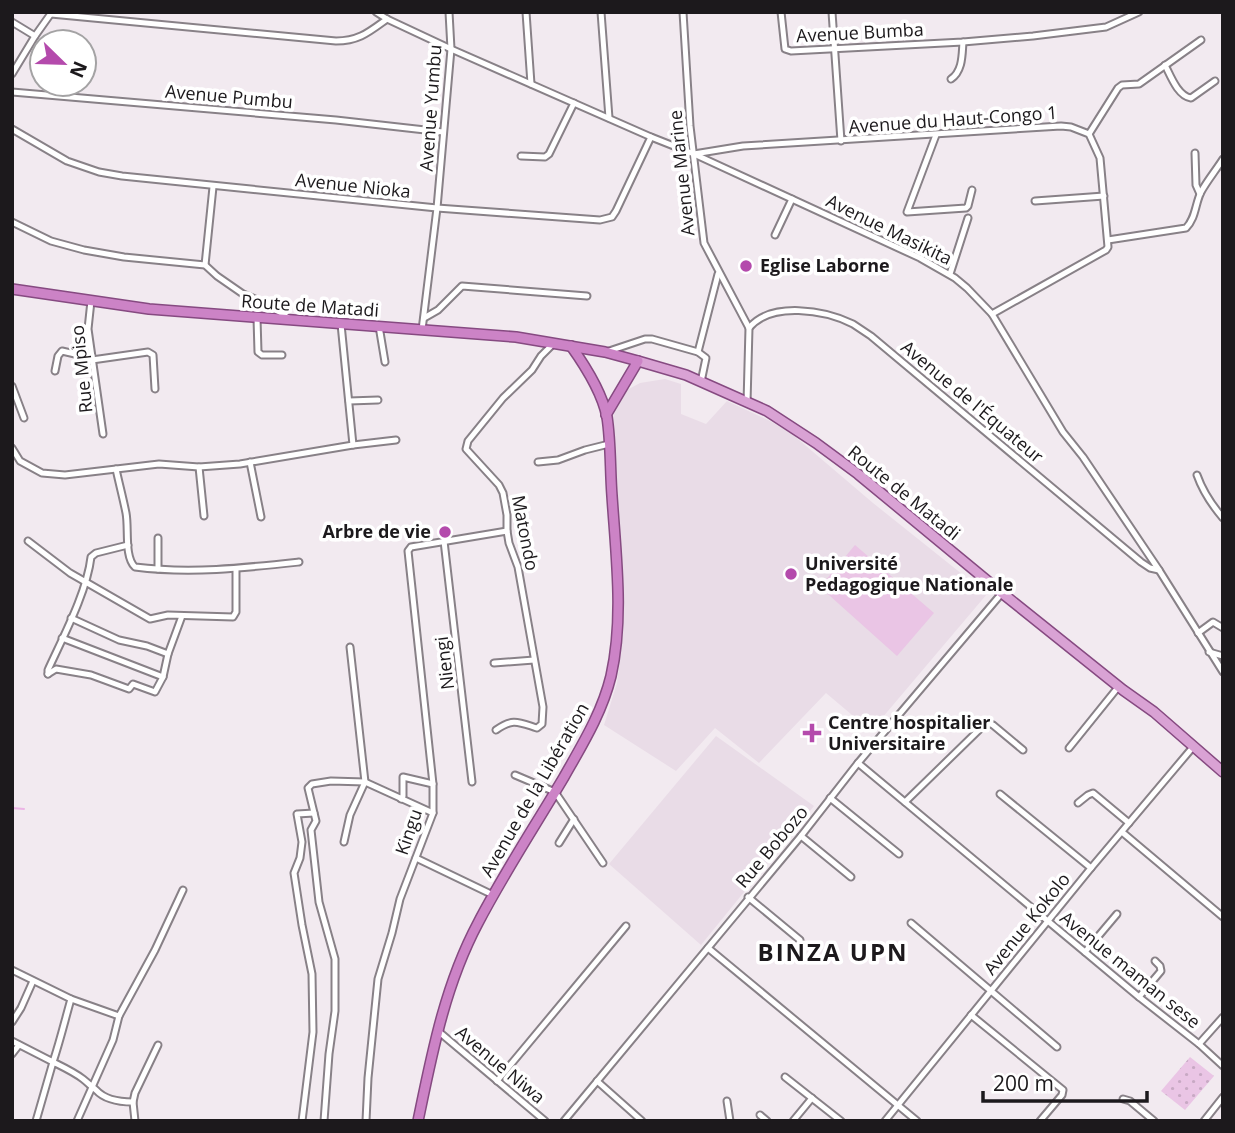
<svg xmlns="http://www.w3.org/2000/svg" width="1235" height="1133" font-family="'Open Sans',sans-serif">
  <style>
    .built { fill: #e9dce7 }
    .grass { fill: #eac5e5 }
    .park { fill: url(#park-dots) }
    .lines { fill: none; stroke-linecap: round; stroke-linejoin: round }
    .stream { stroke: #ecb4e5; stroke-width: 2 }
    .minor-casing { stroke: #888187; stroke-width: 9 }
    .primary-casing { stroke: #864a81; stroke-width: 12 }
    .trunk-casing { stroke: #864a81; stroke-width: 12 }
    .minor { stroke: #fff; stroke-width: 5 }
    .primary { stroke: #d9a2d4; stroke-width: 9 }
    .trunk { stroke: #cc83c6; stroke-width: 9 }
    .poi-dot { fill: #b44aac; stroke: #fff; stroke-width: 2.5 }
    .labels { text-anchor: middle; stroke-width: 7; stroke-linejoin: round; paint-order: stroke }
    .street-label { font-size: 18px; fill: #1c191c; stroke: #fff }
    .poi-label { font-size: 18px; font-weight: bold; fill: #1c191c; stroke: #fff; text-anchor: start }
    .district-label { font-size: 24px; font-weight: bold; letter-spacing: 2px; fill: #1c191c; stroke: #fff }
  </style>
  <defs>
    <pattern id="park-dots" width="8" height="8" patternUnits="userSpaceOnUse" patternTransform="scale(1.75)"><rect width="8" height="8" fill="#eac5e5"/><path d="M2 2h.1M6 6h.1" fill="none" stroke="#c8a9c4" stroke-width="1.8" stroke-linecap="round"/></pattern>
  </defs>
  <rect width="100%" height="100%" fill="#f2eaf0"/>
  <!-- built -->
  <g class="built">
    <path d="M665,379L681,384V414L706,424L727,401L770,421L792,434L873,503L987,594L871,731L826,693L759,763L715,728L676,771L604,725L617,683L623,632L613,417L617,402L627,390L640,383Z"/>
    <path d="M716,736L814,806L701,945L609,864Z"/>
  </g>
  <!-- grass -->
  <path class="grass" d="M855,545L934,613L897,656L820,587Z"/>
  <!-- park -->
  <path class="park" d="M1190,1057L1214,1076L1185,1110L1161,1091Z"/>
  <g class="lines">
    <!-- stream -->
    <path class="stream" d="M12,808L24,809"/>
    <!-- minor casing -->
    <g class="minor-casing">
      <g id="minor">
        <path d="M376,12L387,19L451,49L651,137L694,154L920,258L955,278L967,288L992,314L1063,432L1083,457L1159,570L1223,672"/>
        <path d="M526,12L531,84"/>
        <path d="M601,12L609,118"/>
        <path d="M683,12L690,126L704,243L749,328L747,403"/>
        <path d="M781,12L785,49L791,51L963,42L1033,36L1106,27L1139,12"/>
        <path d="M832,12L841,141"/>
        <path d="M51,14L336,41C359,41 369,32 387,19"/>
        <path d="M12,22L35,36"/>
        <path d="M1165,65C1171,77 1178,96 1191,98L1215,81"/>
        <path d="M12,74L35,36L52,12"/>
        <path d="M951,79C963,71 962,54 963,42"/>
        <path d="M12,92L336,120L443,132"/>
        <path d="M12,129L67,161L99,172L122,176L437,208L600,220L612,217L616,211L651,137"/>
        <path d="M1089,134L1118,88L1122,85L1139,84L1201,40"/>
        <path d="M936,135L907,212L966,208L968,206L972,190"/>
        <path d="M1195,153L1196,185L1200,194"/>
        <path d="M694,154L743,146L1061,126L1071,127L1089,134L1100,158L1108,247L1106,250L992,314"/>
        <path d="M521,156L545,157L549,154L574,103"/>
        <path d="M1035,201L1104,196"/>
        <path d="M12,222L51,241L84,250L124,257L205,265L217,276L243,294L269,305L290,319"/>
        <path d="M775,235L792,199"/>
        <path d="M1108,240L1186,228C1196,218 1195,204 1201,192C1207,181 1216,170 1223,159"/>
        <path d="M205,265L213,187"/>
        <path d="M950,274L968,218"/>
        <path d="M91,301L88,329L103,434"/>
        <path d="M257,318L258,352L262,355H282"/>
        <path d="M424,318L438,310L462,286L587,296"/>
        <path d="M341,324L353,445"/>
        <path d="M379,326L385,362"/>
        <path d="M749,328C771,301 825,310 853,324C859,328 865,332 871,336L1141,562L1150,568L1159,570"/>
        <path d="M422,330L437,208L451,49L449,12"/>
        <path d="M606,352L645,339H652L698,352L706,358L701,382"/>
        <path d="M698,352L718,274"/>
        <path d="M55,371L58,356L62,351L88,357L92,360L148,352L153,355L155,389"/>
        <path d="M12,386L24,418"/>
        <path d="M349,401L378,400"/>
        <path d="M12,448L20,461L42,473L65,475L159,464L199,467L240,464L353,445L396,440"/>
        <path d="M250,462L261,517"/>
        <path d="M538,462L558,460L585,450L609,444"/>
        <path d="M199,467L204,516"/>
        <path d="M116,469C119,483 123,498 126,513C129,528 124,557 135,567C190,574 244,568 299,562"/>
        <path d="M1197,475C1203,492 1211,504 1223,518"/>
        <path d="M28,541L70,573L150,619L168,615L233,617L236,612V569"/>
        <path d="M444,541L472,782"/>
        <path d="M158,569V538"/>
        <path d="M71,618L119,640L147,646L168,654L182,616"/>
        <path d="M1198,633L1213,622L1223,628"/>
        <path d="M62,638L163,677L168,654"/>
        <path d="M1209,652L1223,656"/>
        <path d="M494,663L534,660"/>
        <path d="M48,674V670C63,637 87,592 91,557L96,553L128,545"/>
        <path d="M48,674L56,669L91,675L129,689L133,684L155,692L163,677"/>
        <path d="M496,730C513,718 518,722 537,728L542,724L543,707L518,567L509,543L507,531V515L503,493L499,485L466,449L468,441L503,398L532,370L541,356L553,344"/>
        <path d="M1069,748L1119,686"/>
        <path d="M858,763L1139,997L1199,1044L1223,1066"/>
        <path d="M515,775L555,792L603,863"/>
        <path d="M1000,794L1091,868"/>
        <path d="M830,798L899,854"/>
        <path d="M401,799L403,796V777L433,784"/>
        <path d="M905,802L984,725L988,723L993,725L1023,750"/>
        <path d="M1078,803L1088,795L1093,793L1129,823"/>
        <path d="M1122,832L1223,917"/>
        <path d="M801,836L851,877"/>
        <path d="M344,842L350,815L365,782L350,647"/>
        <path d="M559,843L574,819"/>
        <path d="M416,858L493,895"/>
        <path d="M748,897L800,940"/>
        <path d="M911,923L1057,1047"/>
        <path d="M708,948L917,1121"/>
        <path d="M1085,952L1117,914"/>
        <path d="M12,970L71,999C65,1020 60,1041 53,1062L12,1041"/>
        <path d="M1139,997L1161,971L1160,966L1155,961"/>
        <path d="M71,999L119,1016"/>
        <path d="M971,1015L1063,1090L1062,1095L1040,1121"/>
        <path d="M12,1022L21,1008L33,981"/>
        <path d="M438,1031L545,1121"/>
        <path d="M1199,1044L1223,1017"/>
        <path d="M12,1054L19,1045"/>
        <path d="M785,1077L841,1121"/>
        <path d="M497,1081L626,926"/>
        <path d="M597,1081L642,1121"/>
        <path d="M1123,1099L1130,1101L1154,1121"/>
        <path d="M727,1101L730,1121"/>
        <path d="M760,1115L767,1121"/>
        <path d="M36,1121L53,1062C63,1067 74,1072 83,1079C88,1083 91,1086 96,1090C105,1100 121,1102 133,1102"/>
        <path d="M77,1121L113,1040L119,1016L155,950L183,890"/>
        <path d="M135,1121L133,1102L135,1093L158,1045"/>
        <path d="M302,1121L313,1032L312,974L302,925L294,873L300,858L302,842L297,814L314,813"/>
        <path d="M324,1121L329,1054L335,1011V959L319,902L311,830L316,821L308,788L312,784L331,781L365,782L433,813"/>
        <path d="M366,1121L368,1078L378,979L392,933L400,899L433,813V784L408,551L411,547L507,531"/>
        <path d="M564,1121L801,836L858,763L1002,593"/>
        <path d="M793,1121L812,1098"/>
        <path d="M885,1121L1091,868L1193,747"/>
        <path d="M1204,1121L1223,1097"/>
      </g>
    </g>
    <!-- primary casing -->
    <g class="primary-casing">
      <path id="primary" d="M638,361L686,375L767,411L816,443L858,474L1002,593L1123,690L1154,712L1223,772"/>
    </g>
    <!-- trunk casing -->
    <g class="trunk-casing">
      <g id="trunk">
        <path d="M12,289L149,309L516,337L605,352L638,361L606,415"/>
        <path d="M418,1121C432,1053 445,985 478,923C504,873 535,826 564,777C582,745 602,713 611,676C624,618 616,556 612,496C610,470 611,443 607,417C602,392 586,367 571,346"/>
      </g>
    </g>
    <!-- minor -->
    <use href="#minor" class="minor"/>
    <!-- primary -->
    <use href="#primary" class="primary"/>
    <!-- trunk -->
    <use href="#trunk" class="trunk"/>
  </g>
  <!-- markers -->
  <g class="poi-dot">
    <circle cx="746" cy="266" r="7"/>
    <circle cx="445" cy="532" r="7"/>
    <circle cx="791" cy="574" r="7"/>
    <path d="M808.5 722.5h7v7h7v7h-7v7h-7v-7h-7v-7h7z"/>
  </g>
  <g class="labels">
    <!-- street labels -->
    <g class="street-label">
      <text transform="translate(860 33) rotate(-3)" y="6">Avenue Bumba</text>
      <text transform="translate(229 97) rotate(5)" y="6">Avenue Pumbu</text>
      <text transform="translate(431 108) rotate(-86)" y="6">Avenue Yumbu</text>
      <text transform="translate(953 120) rotate(-4)" y="6">Avenue du Haut-Congo 1</text>
      <text transform="translate(682 173) rotate(-96)" y="6">Avenue Marine</text>
      <text transform="translate(353 186) rotate(6)" y="6">Avenue Nioka</text>
      <text transform="translate(889 230) rotate(26)" y="6">Avenue Masikita</text>
      <text transform="translate(310 306) rotate(4)" y="6">Route de Matadi</text>
      <text transform="translate(82 369) rotate(-96)" y="6">Rue Mpiso</text>
      <text transform="translate(972 402) rotate(40)" y="6">Avenue de l'Équateur</text>
      <text transform="translate(904 493) rotate(39)" y="6">Route de Matadi</text>
      <text transform="translate(525 533) rotate(79)" y="6">Matondo</text>
      <text transform="translate(445 663) rotate(-97)" y="6">Niengi</text>
      <text transform="translate(535 790) rotate(-60)" y="6">Avenue de la Libération</text>
      <text transform="translate(409 832) rotate(-71)" y="6">Kingu</text>
      <text transform="translate(772 847) rotate(-50)" y="6">Rue Bobozo</text>
      <text transform="translate(1027 924) rotate(-51)" y="6">Avenue Kokolo</text>
      <text transform="translate(1130 970) rotate(39)" y="6">Avenue maman sese</text>
      <text transform="translate(500 1065) rotate(40)" y="6">Avenue Niwa</text>
    </g>
    <!-- poi labels -->
    <g class="poi-label">
      <text x="760" y="272">Eglise Laborne</text>
      <text x="431" y="538" text-anchor="end">Arbre de vie</text>
      <text x="805" y="570">Université<tspan x="805" dy="21">Pedagogique Nationale</tspan></text>
      <text x="828" y="729">Centre hospitalier<tspan x="828" dy="21">Universitaire</tspan></text>
    </g>
    <!-- district labels -->
    <g class="district-label">
      <text x="833" y="961">BINZA UPN</text>
    </g>
  </g>
  <!-- border -->
  <rect width="1235" height="1133" fill="none" stroke="#1c191c" stroke-width="28"/>
  <!-- north arrow -->
  <g transform="translate(63 63) rotate(113)"><circle r="33" fill="#ffffff" stroke="#a4a3a4" stroke-width="2"/>
  <path d="M0-5L12 26L0 18L-12 26Z" fill="#b44aac"/>
  <text y="-10" font-size="19" font-weight="bold" text-anchor="middle" fill="#1c191c">N</text>
  </g>
  <!-- scale -->
  <path d="M983 1091v10h164v-10" fill="none" stroke="#1c191c" stroke-width="3.5"/>
  <text x="993" y="1091" font-size="21" fill="#1c191c" stroke="#ffffff" stroke-width="5" paint-order="stroke">200 m</text>
</svg>
